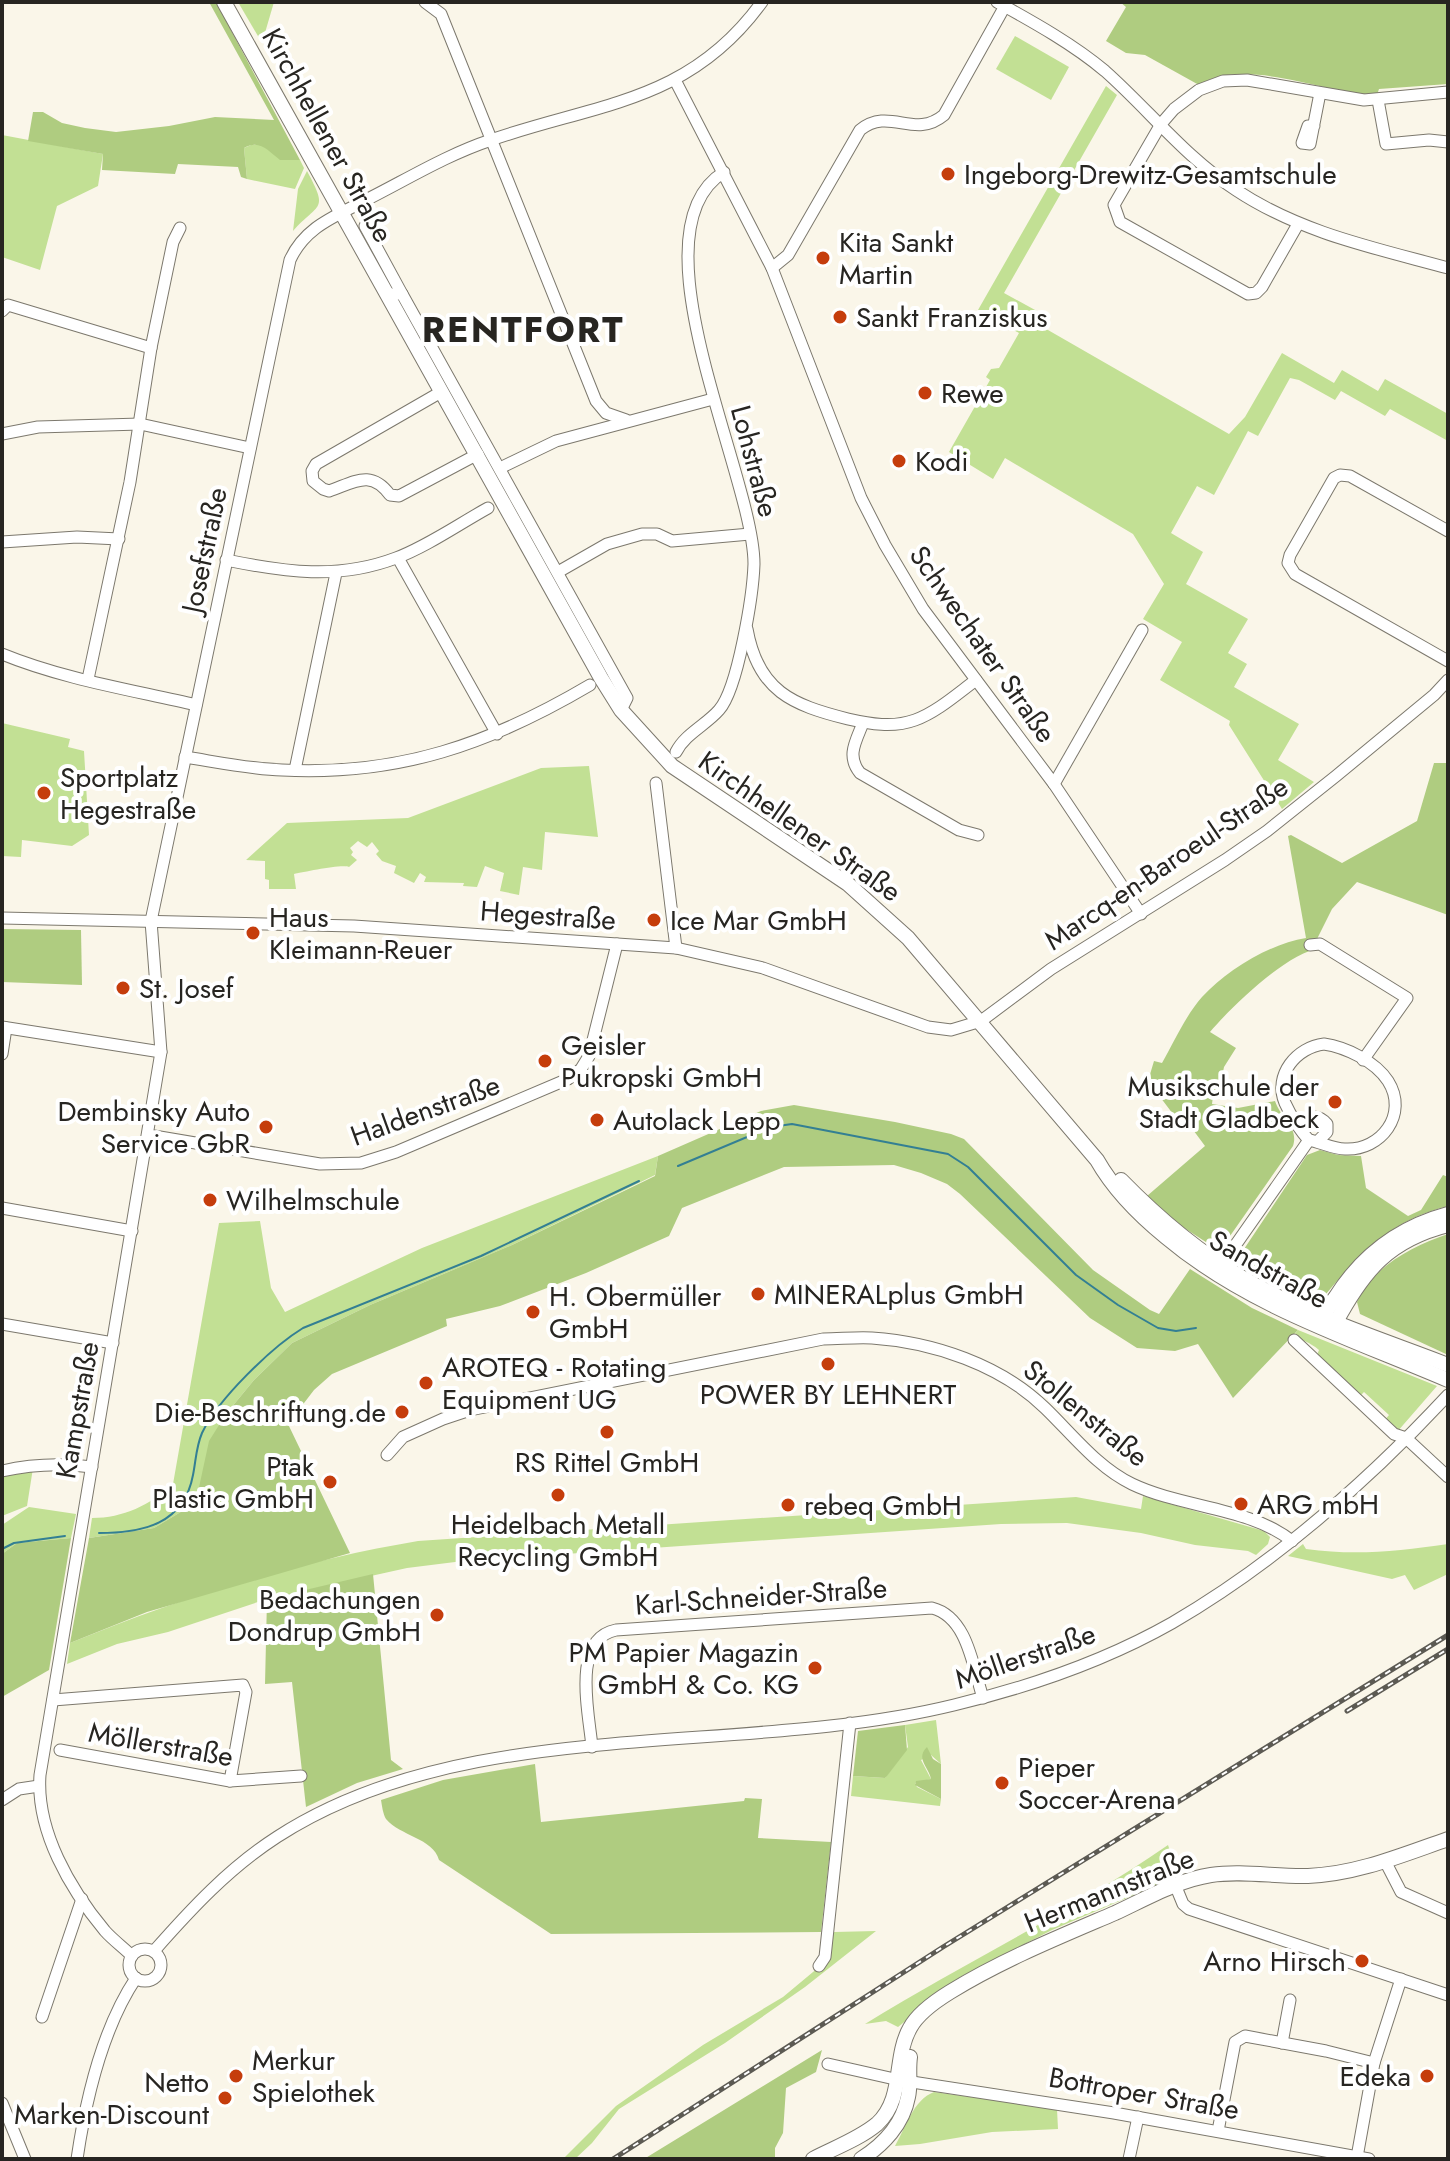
<svg xmlns="http://www.w3.org/2000/svg" width="1450" height="2161" font-family="Jost,sans-serif">
  <style>
    .green { fill: #c2e094 }
    .forest { fill: #afcc80 }
    .lines { fill: none; stroke-linecap: round; stroke-linejoin: round }
    .stream { stroke: #337f93; stroke-width: 2 }
    .minor-casing { stroke: #7c786d; stroke-width: 13 }
    .major-casing { stroke: #7c786d; stroke-width: 16 }
    .minor { stroke: #fff; stroke-width: 11 }
    .major { stroke: #fff; stroke-width: 14 }
    .rail-casing { stroke: #5c5a53; stroke-width: 5 }
    .rail { stroke: #fff; stroke-width: 2; stroke-dasharray: 6; stroke-linecap: butt }
    .poi-dot { fill: #c53d0c; stroke: #fff; stroke-width: 3 }
    .labels { text-anchor: middle; stroke-width: 8; stroke-linejoin: round; paint-order: stroke }
    .street-label { font-size: 28px; fill: #272521; stroke: #fff }
    .poi-label { font-size: 28px; fill: #272521; stroke: #fff; text-anchor: start }
    .district-label { font-size: 36px; font-weight: bold; letter-spacing: 2px; fill: #272521; stroke: #fff }
  </style>
  <rect width="100%" height="100%" fill="#faf6e9"/>
  <!-- green -->
  <g class="green">
    <path d="M238,2H274L262,43Z"/>
    <path d="M1015,36L1069,67L1051,100L996,69Z"/>
    <path d="M1106,86L1117,95L1004,293L1046,316L1041,326L1229,434L1245,417L1282,353L1334,383L1342,370L1378,391L1385,379L1448,414V441L1390,409L1385,416L1341,391L1335,400L1299,380L1290,378L1258,436L1248,431L1214,495L1197,486L1171,533L1203,552L1186,584L1248,619L1228,653L1247,664L1234,687L1299,724L1278,760L1314,782L1282,809L1229,725L1230,721L1160,680L1182,642L1143,619L1164,584L1133,534L1005,458L993,479L949,452L990,380L986,377L991,369L999,368L1019,333L978,310Z"/>
    <path d="M2,135L103,154L98,186L57,206L40,270L2,257Z"/>
    <path d="M251,145H262L283,160H300L304,168L295,189L247,179L244,148Z"/>
    <path d="M307,171C329,212 319,202 293,231L298,189Z"/>
    <path d="M2,723L70,739L68,747L84,751L89,835L72,846L22,840L21,857L2,856Z"/>
    <path d="M589,766L598,837L545,832L542,870L523,867L519,895L500,891L504,873L485,866L477,887L463,886L464,883L424,882L426,877L420,873L414,883L394,873L396,866L382,861L376,854L379,851L372,842L367,847L358,841L350,848L353,852L351,855L357,860L349,867C341,864 305,872 294,874L296,889H269V880L265,879V861L246,860L287,823L408,818L541,768Z"/>
    <path d="M658,1156L655,1175L512,1245L370,1305L292,1343L254,1380L226,1414L198,1492L189,1507L154,1528L89,1538L92,1518C123,1518 150,1505 173,1484L219,1223L260,1221L271,1288L285,1312L422,1248Z"/>
    <path d="M1298,1330L1437,1386L1397,1432L1384,1421L1389,1415L1364,1392L1359,1397L1317,1355L1319,1350C1310,1342 1302,1341 1294,1335Z"/>
    <path d="M33,1468L27,1506L2,1516V1475Z"/>
    <path d="M1143,1496L1264,1531L1270,1537L1268,1544L1256,1555L1248,1551L1195,1545L1141,1533L1067,1523L1001,1524L463,1561L407,1568L267,1599L168,1632L117,1644L67,1664L70,1643C181,1597 299,1561 418,1541L1076,1497L1141,1509Z"/>
    <path d="M29,1507L76,1514L71,1538L17,1543L2,1554V1525Z"/>
    <path d="M1303,1544L1306,1549C1357,1556 1398,1551 1448,1544V1574L1414,1590L1405,1575L1392,1579L1288,1556Z"/>
    <path d="M936,1720L941,1764L931,1755L921,1760L931,1779L915,1783L917,1787L941,1799L940,1806L851,1796L853,1776L885,1778L908,1747L905,1725Z"/>
    <path d="M1168,1845L1178,1876L1052,1930L960,1977L898,2027L886,2021L865,2024C965,1962 1071,1912 1168,1845Z"/>
    <path d="M876,1931L805,1987L725,2043L619,2109L592,2143L575,2159H563L616,2106L703,2045L783,1997L819,1967L834,1932Z"/>
    <path d="M934,2092L1057,2109L1058,2129L992,2132L920,2144L895,2146C906,2127 913,2100 934,2092Z"/>
  </g>
  <!-- forest -->
  <g class="forest">
    <path d="M209,2H216L300,160H280C268,151 260,139 244,148L247,179L241,177L238,167L178,164L175,174L102,170L103,154L28,141L33,112H43L62,123L85,128L116,132L169,126L215,117L274,120Z"/>
    <path d="M1120,2H1448V84L1379,89L1377,95C1324,94 1246,56 1199,85L1145,55L1126,53L1106,41L1126,7Z"/>
    <path d="M1434,763H1448V915L1357,882L1332,909L1317,939L1321,948C1288,952 1233,1005 1210,1032L1236,1048L1224,1067L1218,1097L1213,1096L1212,1104L1238,1108L1275,1101C1281,1119 1299,1127 1293,1146L1230,1236L1221,1243L1212,1246L1175,1222L1147,1196L1205,1146L1185,1119L1179,1122L1148,1081L1154,1061L1162,1063C1174,1042 1186,1015 1202,997C1227,970 1269,944 1306,938L1288,836L1291,835L1342,863L1417,821Z"/>
    <path d="M2,929L81,930L82,985L2,982Z"/>
    <path d="M794,1105L895,1122L951,1134L964,1139L1093,1270L1150,1310L1159,1314L1190,1269L1252,1308L1298,1330L1233,1398L1198,1344L1175,1351L1137,1348L1090,1318L960,1194L947,1184L921,1173L894,1165L784,1167L682,1208L669,1236L586,1273L500,1306L446,1319L447,1326L332,1374L314,1390L288,1424L350,1553L147,1612L70,1643L89,1538L154,1528L189,1507L198,1492L209,1441L226,1414L254,1380L292,1343L370,1305L512,1245L655,1176L658,1156L761,1111Z"/>
    <path d="M1320,1150L1338,1155L1361,1156L1366,1188L1408,1216L1421,1210L1443,1175L1448,1177V1206C1388,1221 1358,1256 1320,1301C1291,1295 1267,1281 1241,1265L1238,1258L1307,1155Z"/>
    <path d="M1448,1234V1355L1360,1314L1357,1302C1373,1266 1413,1246 1448,1234Z"/>
    <path d="M71,1538L49,1670L2,1697V1554L17,1543Z"/>
    <path d="M373,1574L391,1760L403,1769L357,1783L306,1807L292,1682L265,1684L267,1599Z"/>
    <path d="M905,1725L907,1750L887,1776L885,1778L853,1776L858,1731Z"/>
    <path d="M927,1747L933,1759L941,1764V1799L915,1785L916,1781L931,1779C929,1767 915,1759 927,1747Z"/>
    <path d="M535,1764L541,1822L744,1801L745,1798L762,1799L758,1838L831,1842L821,1932L551,1934L439,1860C433,1838 400,1836 386,1819C383,1814 382,1806 381,1800L443,1780Z"/>
    <path d="M822,2050L816,2072L786,2088L783,2133L775,2148V2159H644Z"/>
  </g>
  <g class="lines">
    <!-- stream -->
    <g class="stream">
      <path d="M678,1166L771,1127L792,1124L948,1154L968,1167L1076,1275L1118,1305L1158,1328L1176,1331L1196,1328"/>
      <path d="M99,1533C143,1533 184,1524 193,1475C196,1460 196,1447 202,1433C218,1399 272,1347 303,1328L481,1256L639,1181"/>
      <path d="M2,1549L14,1543L65,1536"/>
    </g>
    <!-- minor casing -->
    <g class="minor-casing">
      <g id="minor">
        <path d="M425,2L441,14L596,401L606,413L626,420"/>
        <path d="M997,2C1033,22 1073,44 1105,71C1149,110 1186,158 1236,190C1301,233 1375,248 1448,268"/>
        <path d="M675,80L772,268L861,498L885,545L923,609L1054,784L1141,914"/>
        <path d="M1378,100L1386,144L1429,140L1448,142"/>
        <path d="M1314,126H1308L1302,143L1310,144L1320,93"/>
        <path d="M1298,224L1262,287L1256,293L1248,294L1120,222L1114,205L1161,124L1174,109L1199,90L1223,81L1247,80L1364,100L1448,92"/>
        <path d="M365,226L402,294"/>
        <path d="M772,268L788,255L860,130C890,106 914,140 944,115L1005,6"/>
        <path d="M387,294H402L627,698L621,710"/>
        <path d="M2,311L8,305L151,348"/>
        <path d="M441,392L316,464L312,471L313,481L323,489L329,491C355,482 371,469 390,495L399,496L478,454"/>
        <path d="M2,434L38,427L140,424L250,448"/>
        <path d="M500,468L556,441L713,399"/>
        <path d="M1448,531L1350,476L1340,475L1334,478L1290,555L1288,563L1295,574L1448,661"/>
        <path d="M2,542L77,537L119,539"/>
        <path d="M398,558L497,734"/>
        <path d="M226,560C285,572 338,580 396,558C426,547 459,524 488,508"/>
        <path d="M558,572L607,544L642,534H657L672,541L750,534"/>
        <path d="M747,629C758,691 792,705 848,719C870,724 893,728 915,720C937,712 957,694 976,680"/>
        <path d="M2,654C63,679 132,690 196,705"/>
        <path d="M88,679L130,482L151,348L173,242L180,228"/>
        <path d="M863,723C856,741 846,756 860,773L959,830L978,835"/>
        <path d="M676,752C685,734 706,725 719,710C738,689 753,594 754,564C754,476 628,231 724,172"/>
        <path d="M185,757C217,762 250,769 282,770C399,776 490,744 590,685"/>
        <path d="M295,770L336,573"/>
        <path d="M656,783L676,948"/>
        <path d="M1054,784L1142,630"/>
        <path d="M2,918L354,926L676,948L763,968L928,1027L951,1030L981,1021L1051,969L1225,860L1267,831L1336,776L1434,695L1448,680"/>
        <path d="M1310,945L1320,944L1407,998L1363,1060"/>
        <path d="M2,1027L161,1052"/>
        <path d="M1324,1044C1345,1047 1375,1061 1388,1081C1409,1114 1381,1151 1345,1149C1333,1149 1320,1142 1309,1140C1300,1131 1290,1114 1285,1103C1273,1075 1297,1047 1324,1044Z"/>
        <path d="M2,1054L6,1028"/>
        <path d="M1303,1131L1307,1120C1315,1115 1321,1117 1327,1124V1132L1319,1140"/>
        <path d="M148,1135L320,1164L361,1163L396,1152L568,1079L581,1069L589,1056L617,944"/>
        <path d="M2,1208L132,1231"/>
        <path d="M1218,1270L1309,1140"/>
        <path d="M2,1324L113,1343"/>
        <path d="M1294,1340L1394,1434L1406,1438L1448,1477"/>
        <path d="M387,1455L403,1437L443,1419L470,1410L823,1339C840,1339 856,1337 872,1338C933,1342 1001,1365 1045,1408C1072,1434 1098,1468 1132,1484C1182,1508 1249,1507 1292,1541"/>
        <path d="M2,1471C33,1464 60,1463 92,1467"/>
        <path d="M53,1700L243,1685L246,1692L230,1781"/>
        <path d="M592,1747C589,1713 571,1639 616,1630L932,1608C968,1617 973,1668 983,1698"/>
        <path d="M60,1750L230,1781L301,1776"/>
        <path d="M2,1800L19,1789L39,1786"/>
        <path d="M1385,1861L1401,1892L1448,1913"/>
        <path d="M1176,1887L1183,1904L1189,1909L1448,1995"/>
        <circle cx="145" cy="1965" r="16"/>
        <path d="M154,1951C191,1909 229,1868 277,1837C468,1713 738,1758 954,1705C1029,1687 1105,1661 1172,1623C1275,1563 1367,1482 1448,1395"/>
        <path d="M132,1956C124,1948 113,1940 105,1931C70,1889 36,1831 40,1775L161,1052L151,921L290,260C305,227 334,217 364,201C406,180 446,155 491,140C597,103 689,103 762,2"/>
        <path d="M819,1966L825,1957L850,1723"/>
        <path d="M42,2017L82,1899"/>
        <path d="M1282,2043L1290,2000"/>
        <path d="M828,2064L899,2080L1114,2113L1369,2159"/>
        <path d="M2,2103L25,2159"/>
        <path d="M1218,2131L1235,2042L1245,2036L1326,2051L1374,2063"/>
        <path d="M1357,2157L1374,2063L1401,1979"/>
        <path d="M77,2159C86,2098 102,2029 136,1978"/>
        <path d="M1129,2159L1138,2117"/>
      </g>
    </g>
    <!-- major casing -->
    <g class="major-casing">
      <g id="major">
        <path d="M224,2L601,678L621,710L672,766L848,884L908,938L1097,1160C1114,1190 1139,1215 1166,1237C1248,1306 1350,1338 1448,1380"/>
        <path d="M1121,1180C1162,1222 1209,1261 1261,1288C1320,1320 1386,1341 1448,1365"/>
        <path d="M1324,1325C1323,1314 1329,1307 1335,1298C1362,1255 1400,1227 1448,1214"/>
        <path d="M1331,1325L1336,1322C1364,1270 1389,1240 1448,1225"/>
        <path d="M813,2159C834,2148 859,2139 877,2124C905,2098 893,2058 910,2028C918,2013 937,2000 950,1992C1002,1960 1059,1937 1115,1913C1145,1899 1178,1880 1211,1875C1242,1870 1276,1877 1308,1876C1357,1874 1402,1855 1448,1839"/>
        <path d="M861,2159C883,2145 903,2124 908,2097C911,2084 908,2071 910,2057"/>
      </g>
    </g>
    <!-- minor -->
    <use href="#minor" class="minor"/>
    <!-- major -->
    <use href="#major" class="major"/>
    <!-- rail casing -->
    <g class="rail-casing">
      <g id="rail">
        <path d="M1347,1711L1448,1649"/>
        <path d="M613,2159L943,1947L1448,1635"/>
      </g>
    </g>
    <!-- rail -->
    <use href="#rail" class="rail"/>
  </g>
  <!-- markers -->
  <g class="poi-dot">
    <circle cx="948" cy="174" r="8"/>
    <circle cx="823" cy="258" r="8"/>
    <circle cx="840" cy="317" r="8"/>
    <circle cx="925" cy="393" r="8"/>
    <circle cx="899" cy="461" r="8"/>
    <circle cx="44" cy="793" r="8"/>
    <circle cx="654" cy="920" r="8"/>
    <circle cx="253" cy="933" r="8"/>
    <circle cx="123" cy="988" r="8"/>
    <circle cx="545" cy="1061" r="8"/>
    <circle cx="1335" cy="1102" r="8"/>
    <circle cx="597" cy="1120" r="8"/>
    <circle cx="266" cy="1127" r="8"/>
    <circle cx="210" cy="1200" r="8"/>
    <circle cx="758" cy="1294" r="8"/>
    <circle cx="533" cy="1312" r="8"/>
    <circle cx="828" cy="1364" r="8"/>
    <circle cx="426" cy="1383" r="8"/>
    <circle cx="402" cy="1412" r="8"/>
    <circle cx="607" cy="1432" r="8"/>
    <circle cx="330" cy="1482" r="8"/>
    <circle cx="558" cy="1495" r="8"/>
    <circle cx="1241" cy="1504" r="8"/>
    <circle cx="788" cy="1505" r="8"/>
    <circle cx="437" cy="1615" r="8"/>
    <circle cx="815" cy="1668" r="8"/>
    <circle cx="1002" cy="1783" r="8"/>
    <circle cx="1362" cy="1961" r="8"/>
    <circle cx="236" cy="2076" r="8"/>
    <circle cx="1427" cy="2076" r="8"/>
    <circle cx="225" cy="2098" r="8"/>
  </g>
  <g class="labels">
    <!-- street labels -->
    <g class="street-label">
      <text transform="translate(328 135) rotate(61)" y="10">Kirchhellener Straße</text>
      <text transform="translate(755 461) rotate(75)" y="10">Lohstraße</text>
      <text transform="translate(204 550) rotate(-78)" y="10">Josefstraße</text>
      <text transform="translate(983 644) rotate(55)" y="10">Schwechater Straße</text>
      <text transform="translate(800 826) rotate(35)" y="10">Kirchhellener Straße</text>
      <text transform="translate(1166 863) rotate(-34)" y="10">Marcq-en-Baroeul-Straße</text>
      <text transform="translate(548 915) rotate(4)" y="10">Hegestraße</text>
      <text transform="translate(425 1110) rotate(-20)" y="10">Haldenstraße</text>
      <text transform="translate(1269 1269) rotate(29)" y="10">Sandstraße</text>
      <text transform="translate(77 1410) rotate(-80)" y="10">Kampstraße</text>
      <text transform="translate(1086 1413) rotate(39)" y="10">Stollenstraße</text>
      <text transform="translate(761 1596) rotate(-4)" y="10">Karl-Schneider-Straße</text>
      <text transform="translate(1025 1656) rotate(-19)" y="10">Möllerstraße</text>
      <text transform="translate(161 1744) rotate(10)" y="10">Möllerstraße</text>
      <text transform="translate(1109 1890) rotate(-22)" y="10">Hermannstraße</text>
      <text transform="translate(1144 2093) rotate(10)" y="10">Bottroper Straße</text>
    </g>
    <!-- poi labels -->
    <g class="poi-label">
      <text x="964" y="184">Ingeborg-Drewitz-Gesamtschule</text>
      <text x="839" y="252">Kita Sankt<tspan x="839" dy="32">Martin</tspan></text>
      <text x="856" y="327">Sankt Franziskus</text>
      <text x="941" y="403">Rewe</text>
      <text x="915" y="471">Kodi</text>
      <text x="60" y="787">Sportplatz<tspan x="60" dy="32">Hegestraße</tspan></text>
      <text x="269" y="927">Haus<tspan x="269" dy="32">Kleimann-Reuer</tspan></text>
      <text x="670" y="930">Ice Mar GmbH</text>
      <text x="139" y="998">St. Josef</text>
      <text x="561" y="1055">Geisler<tspan x="561" dy="32">Pukropski GmbH</tspan></text>
      <text x="1319" y="1096" text-anchor="end">Musikschule der<tspan x="1319" dy="32">Stadt Gladbeck</tspan></text>
      <text x="250" y="1121" text-anchor="end">Dembinsky Auto<tspan x="250" dy="32">Service GbR</tspan></text>
      <text x="613" y="1130">Autolack Lepp</text>
      <text x="226" y="1210">Wilhelmschule</text>
      <text x="774" y="1304">MINERALplus GmbH</text>
      <text x="549" y="1306">H. Obermüller<tspan x="549" dy="32">GmbH</tspan></text>
      <text x="442" y="1377">AROTEQ - Rotating<tspan x="442" dy="32">Equipment UG</tspan></text>
      <text x="828" y="1404" text-anchor="middle">POWER BY LEHNERT</text>
      <text x="386" y="1422" text-anchor="end">Die-Beschriftung.de</text>
      <text x="607" y="1472" text-anchor="middle">RS Rittel GmbH</text>
      <text x="314" y="1476" text-anchor="end">Ptak<tspan x="314" dy="32">Plastic GmbH</tspan></text>
      <text x="1257" y="1514">ARG mbH</text>
      <text x="804" y="1515">rebeq GmbH</text>
      <text x="558" y="1534" text-anchor="middle">Heidelbach Metall<tspan x="558" dy="32">Recycling GmbH</tspan></text>
      <text x="421" y="1609" text-anchor="end">Bedachungen<tspan x="421" dy="32">Dondrup GmbH</tspan></text>
      <text x="799" y="1662" text-anchor="end">PM Papier Magazin<tspan x="799" dy="32">GmbH &amp; Co. KG</tspan></text>
      <text x="1018" y="1777">Pieper<tspan x="1018" dy="32">Soccer-Arena</tspan></text>
      <text x="1346" y="1971" text-anchor="end">Arno Hirsch</text>
      <text x="252" y="2070">Merkur<tspan x="252" dy="32">Spielothek</tspan></text>
      <text x="1411" y="2086" text-anchor="end">Edeka</text>
      <text x="209" y="2092" text-anchor="end">Netto<tspan x="209" dy="32">Marken-Discount</tspan></text>
    </g>
    <!-- district labels -->
    <g class="district-label">
      <text x="523" y="342">RENTFORT</text>
    </g>
  </g>
  <!-- border -->
  <rect width="1450" height="2161" fill="none" stroke="#272521" stroke-width="8"/>
</svg>
